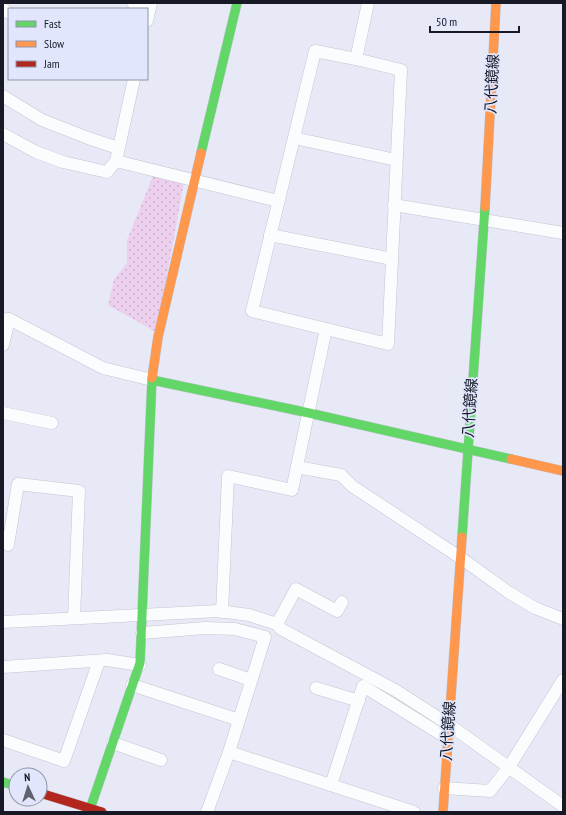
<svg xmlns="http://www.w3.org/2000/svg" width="566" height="815" font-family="'PT Sans Narrow','Noto Sans JP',sans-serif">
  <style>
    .grass { fill: url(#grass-dots) }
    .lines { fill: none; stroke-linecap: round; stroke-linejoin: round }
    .street-casing { stroke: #c2c5d1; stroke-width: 13 }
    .fast-casing { stroke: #c2c5d1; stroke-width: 10 }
    .slow-casing { stroke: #c2c5d1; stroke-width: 10 }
    .jam-casing { stroke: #c2c5d1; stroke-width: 10 }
    .street { stroke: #fbfcfe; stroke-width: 12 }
    .fast { stroke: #63d668; stroke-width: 9 }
    .slow { stroke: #ff974d; stroke-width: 9 }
    .jam { stroke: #b3261e; stroke-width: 9 }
    .labels { text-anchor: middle; stroke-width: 3.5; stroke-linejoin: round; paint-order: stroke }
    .street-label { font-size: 15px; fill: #171a26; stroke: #e1e6fc }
  </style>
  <defs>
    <pattern id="grass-dots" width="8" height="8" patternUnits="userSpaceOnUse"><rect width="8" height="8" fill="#edd0ee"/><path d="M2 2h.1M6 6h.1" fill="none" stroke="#cab2cc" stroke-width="1.8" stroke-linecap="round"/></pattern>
  </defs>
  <rect width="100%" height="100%" fill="#e7eaf6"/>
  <!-- grass -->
  <path class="grass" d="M153,176L184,181L175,233L156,332L108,305L114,279L127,263V240Z"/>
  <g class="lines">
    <!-- street casing -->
    <g class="street-casing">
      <g id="street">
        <path d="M133,3L142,9"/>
        <path d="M3,9L9,13"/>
        <path d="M147,21L151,3"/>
        <path d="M315,51L356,59L401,70L388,344L252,311Z"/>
        <path d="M356,59L368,3"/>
        <path d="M134,79L116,161L278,201"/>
        <path d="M3,96L42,120L88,138L118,148"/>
        <path d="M3,134L36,152L63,162L107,172L116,161"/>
        <path d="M294,138L396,160"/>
        <path d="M394,205L563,233"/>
        <path d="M270,235L392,259"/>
        <path d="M3,320L9,319L103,368L152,380"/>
        <path d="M3,345L9,319"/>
        <path d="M3,413L52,423"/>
        <path d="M297,467L341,475L352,486L461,558L508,592L535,608L563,619"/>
        <path d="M8,545L18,484L79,491L74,618"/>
        <path d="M222,612L228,476L292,490L326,329"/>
        <path d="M3,622L219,611L249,615L277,624L296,589L337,611L342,602"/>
        <path d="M277,624L281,629L395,690L448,724L563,806"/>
        <path d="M142,633L205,628L235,629L265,637L229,752L207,812"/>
        <path d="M3,667L107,660L140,665"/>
        <path d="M219,669L251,680"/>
        <path d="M132,685L239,720"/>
        <path d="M316,688L359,701"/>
        <path d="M3,740L64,761L99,661"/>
        <path d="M113,743L161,760"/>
        <path d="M229,752L414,812"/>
        <path d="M331,785L363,686L447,738"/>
        <path d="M444,788L490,791L509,767L563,680"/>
      </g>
    </g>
    <!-- fast casing -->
    <g class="fast-casing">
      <g id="fast">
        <path d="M201,153L237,3"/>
        <path d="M152,380L309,413L511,459"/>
        <path d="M462,537L485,207"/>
        <path d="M3,782L16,786"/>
        <path d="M89,812L140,663L152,378"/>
      </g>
    </g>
    <!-- slow casing -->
    <g class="slow-casing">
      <g id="slow">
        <path d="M485,207L496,3"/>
        <path d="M152,378L158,337L201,153"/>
        <path d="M511,459L563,471"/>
        <path d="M443,812L462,537"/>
      </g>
    </g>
    <!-- jam casing -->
    <g class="jam-casing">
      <path id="jam" d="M40,793L102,812"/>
    </g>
    <!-- street -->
    <use href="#street" class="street"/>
    <!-- fast -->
    <use href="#fast" class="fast"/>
    <!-- slow -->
    <use href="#slow" class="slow"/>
    <!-- jam -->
    <use href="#jam" class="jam"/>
  </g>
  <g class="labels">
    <!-- street labels -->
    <g class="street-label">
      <text transform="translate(492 84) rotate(-87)" y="5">八代鏡線</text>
      <text transform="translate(470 408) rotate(-86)" y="5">八代鏡線</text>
      <text transform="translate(448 731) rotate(-86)" y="5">八代鏡線</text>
    </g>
  </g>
  <!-- border -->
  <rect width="566" height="815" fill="none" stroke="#171a26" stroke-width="8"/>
  <!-- legend -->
  <rect x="8" y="8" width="140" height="72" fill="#e1e6fc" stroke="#9094a6"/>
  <rect x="16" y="21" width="20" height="6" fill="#63d668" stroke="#9094a6"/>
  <text x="44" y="28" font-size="12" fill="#171a26">Fast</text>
  <rect x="16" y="41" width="20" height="6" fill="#ff974d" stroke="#9094a6"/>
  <text x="44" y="48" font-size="12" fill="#171a26">Slow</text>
  <rect x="16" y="61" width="20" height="6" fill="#b3261e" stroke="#9094a6"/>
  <text x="44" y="68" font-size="12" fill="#171a26">Jam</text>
  <!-- north arrow -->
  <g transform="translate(28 787) rotate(356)"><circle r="19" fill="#e1e6fc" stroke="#9094a6"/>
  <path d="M0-3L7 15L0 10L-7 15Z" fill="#60636f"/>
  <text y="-6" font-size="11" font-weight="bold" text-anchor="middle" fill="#171a26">N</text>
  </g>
  <!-- scale -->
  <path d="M430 26v6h89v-6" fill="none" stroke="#171a26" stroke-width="2"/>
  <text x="436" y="26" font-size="12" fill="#171a26" stroke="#e1e6fc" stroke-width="3" paint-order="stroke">50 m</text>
</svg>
